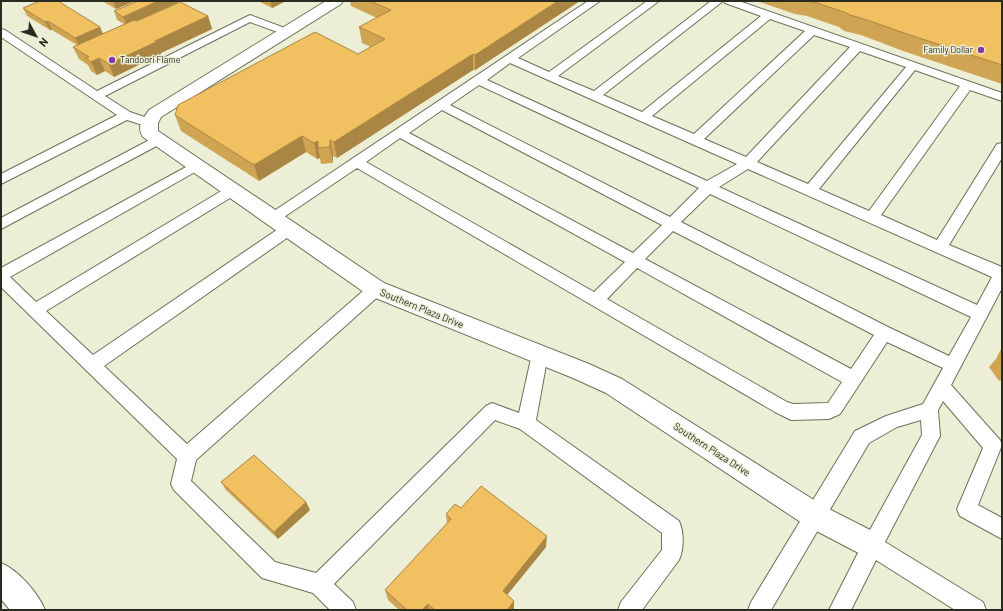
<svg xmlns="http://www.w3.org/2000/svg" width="1003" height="611" font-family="Barlow,sans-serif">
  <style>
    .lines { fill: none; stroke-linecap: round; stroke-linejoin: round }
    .service-casing { stroke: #6d705a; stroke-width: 2 }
    .minor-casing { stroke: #6d705a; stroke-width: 2 }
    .primary-casing { stroke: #6d705a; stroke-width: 2 }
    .service { fill: #fff; fill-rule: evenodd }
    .minor { fill: #fff; fill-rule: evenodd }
    .primary { fill: #fff; fill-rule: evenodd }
    .wall { fill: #cfa553 }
    .shaded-wall { fill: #a98644 }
    .building { fill: #f1c061; stroke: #a98644 }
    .poi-dot { fill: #8a37a6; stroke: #ecefd6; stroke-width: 1.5 }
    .labels { text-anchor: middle; stroke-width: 3; stroke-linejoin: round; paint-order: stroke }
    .far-poi-label { font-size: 9px; fill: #292b21; stroke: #ecefd6; text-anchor: end }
    .street-label { font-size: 10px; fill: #292b21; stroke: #ecefd6 }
  </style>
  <rect width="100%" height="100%" fill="#ecefd6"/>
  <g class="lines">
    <!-- service casing -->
    <g class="service-casing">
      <g id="service">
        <path d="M588,1H600L518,58L549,72L647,1H659L558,76L594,91L711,1H723L603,95L642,112L761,16L725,3L724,1H739L1002,93V101L970,90L881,215L937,240L997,144L1002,143V158L949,245L1002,267V288L951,385L1000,440L1002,445L978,505L1002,518V539L960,516L957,509L983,448L943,401L938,410L940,436L885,542L983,602L986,610H955L876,560L851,610H829L865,539L922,435L921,420L897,427L869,443L771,610H748L751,602L855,431L886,416L923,404L943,368L887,342L840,414L829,419L791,420L775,412L357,168L278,221L273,223L268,221L266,218L268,215ZM770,19L805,31L694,134L652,116ZM814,35L850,47L746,157L704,139ZM860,51L906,67L808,184L757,162ZM510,63L737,164L707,181L487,80ZM915,70L960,86L869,211L819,189ZM479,85L699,188L670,217L450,105ZM442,110L662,225L633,253L409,133ZM400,138L625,262L594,292L366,162ZM748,169L992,277L977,305L719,187ZM710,194L971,317L949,356L890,328L681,222ZM673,231L874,335L851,369L645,259ZM637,268L842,382L828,403L793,404L787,402L607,299Z"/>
        <path d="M250,15L290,30L291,32L286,35L250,22L105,96L130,112L153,120L155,123L153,126L149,127L127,120L1,184V174L117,115L1,37V29L5,30L97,91Z"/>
        <path d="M159,135L164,136L165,139L164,142L1,229V218Z"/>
        <path d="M197,161L202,162L204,165L202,168L10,277L36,302L228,187L233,185L238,187L240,190L238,193L46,311L93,355L284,225L289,224L294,225L296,229L294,233L104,366L187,444L370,285L376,283L382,285L384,289L382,293L196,460L191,481L275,562L316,573L486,406L492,403L519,413L532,354L534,349L540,347L546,349L548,354L536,420L679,521C684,532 684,549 679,560L642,610H618L621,602L662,550V533L520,429L495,420L334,584L353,602L356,610H330L313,593L262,578L174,490L171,484L177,459L1,287V268Z"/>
      </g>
    </g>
    <!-- minor casing -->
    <g class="minor-casing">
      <path id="minor" d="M326,1H343L341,4L161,117L158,123V131L384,283L589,364L622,379L825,507L882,536L886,546L882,556L872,560L805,525L606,393L573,378L368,295L143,137C136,127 143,119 149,110Z"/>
    </g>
    <!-- primary casing -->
    <g class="primary-casing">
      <path id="primary" d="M1,563C18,570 38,593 45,610H10L1,599Z"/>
    </g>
    <!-- service -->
    <use href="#service" class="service"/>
    <!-- minor -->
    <use href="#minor" class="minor"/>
    <!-- primary -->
    <use href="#primary" class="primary"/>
  </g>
  <!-- wall -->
  <g class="wall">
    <path d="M102,1H135L116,9Z"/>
    <path d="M138,1H181L137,21L208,16L212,29L161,53V54L114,77L105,71L97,75L91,71L88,65L79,59L73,47L77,45L52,30H50L27,16L23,8L100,27L103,34L124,24L117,20L114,11Z"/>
    <path d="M258,1H286L272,8Z"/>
    <path d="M350,1H580L475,70H473L337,158L333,156V163L321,164L320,158L317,159L306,152L259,181L181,131L175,115L358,54L371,47L362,43L359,27L377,18L351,6Z"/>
    <path d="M757,1H1002V84L903,51L861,35L844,31L839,27L807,16L795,14Z"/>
    <path d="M1002,347V380L999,381L989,367L996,359Z"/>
    <path d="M221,482L306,502L310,510L278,539L226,490Z"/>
    <path d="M461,508L546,547L507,595L514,610H399L388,600L385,590L447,524L446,514Z"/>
  </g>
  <!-- shaded-wall -->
  <g class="shaded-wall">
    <path d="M113,1H135L116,9Z"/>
    <path d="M158,1H181L127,25L123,17Z"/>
    <path d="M270,1H286L272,8Z"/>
    <path d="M558,1H580L475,70V55Z"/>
    <path d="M208,16L212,29L161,53V54L114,77L109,64L155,41Z"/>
    <path d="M48,21L52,30H50L45,22Z"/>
    <path d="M100,27L104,36L80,47L75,38Z"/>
    <path d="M473,54V70L337,158L334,142Z"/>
    <path d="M99,58L105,71L97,75L91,62Z"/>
    <path d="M302,136L306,152L259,181L254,165Z"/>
    <path d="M330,140L333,156V163L330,147Z"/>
    <path d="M318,141V148L320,158L317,159L314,143Z"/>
    <path d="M306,502L310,510L278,539L274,532Z"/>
    <path d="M547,536L546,547L503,600V591Z"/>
    <path d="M514,601V610H507Z"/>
    <path d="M428,604L429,610H422Z"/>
  </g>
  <!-- building -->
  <g class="building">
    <path d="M40,1H58L100,27L75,38L48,21L45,22L23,8Z"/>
    <path d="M138,1H158L123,17L114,11Z"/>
    <path d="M370,1H558L475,55L473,54L334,142L330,140V147L318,148V141L314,143L302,136L254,165L175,115L178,105L315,32L358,54L385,39L359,27L391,10Z"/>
    <path d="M811,1H1002V65L910,35L867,20L850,15L844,12Z"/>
    <path d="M180,2L208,16L155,41L156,42L109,64L99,58L91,62L85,58L89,57L73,47L134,20L137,21Z"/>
    <path d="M254,455L306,502L274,532L221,482Z"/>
    <path d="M481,486L547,536L503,591L514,601L507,610H435L428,604L422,610H407L385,590L451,519L446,514L455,504L461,508Z"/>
  </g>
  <!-- markers -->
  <g class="poi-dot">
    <circle cx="981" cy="50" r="4"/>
    <circle cx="112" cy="60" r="4"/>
  </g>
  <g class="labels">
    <!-- far-poi labels -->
    <g class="far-poi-label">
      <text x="973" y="53">Family Dollar</text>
      <text x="120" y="63" text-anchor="start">Tandoori Flame</text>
    </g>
    <!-- street labels -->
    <g class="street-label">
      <text transform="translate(422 308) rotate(22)" y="4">Southern Plaza Drive</text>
      <text transform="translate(712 449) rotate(33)" y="4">Southern Plaza Drive</text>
    </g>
  </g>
  <!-- border -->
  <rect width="1003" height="611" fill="none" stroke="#292b21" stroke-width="4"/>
  <!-- north arrow -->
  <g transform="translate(36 36) rotate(130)" stroke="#ecefd6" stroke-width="3" paint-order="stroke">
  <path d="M0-3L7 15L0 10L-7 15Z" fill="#292b21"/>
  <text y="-6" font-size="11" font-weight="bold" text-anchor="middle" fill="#292b21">N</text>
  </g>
</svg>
